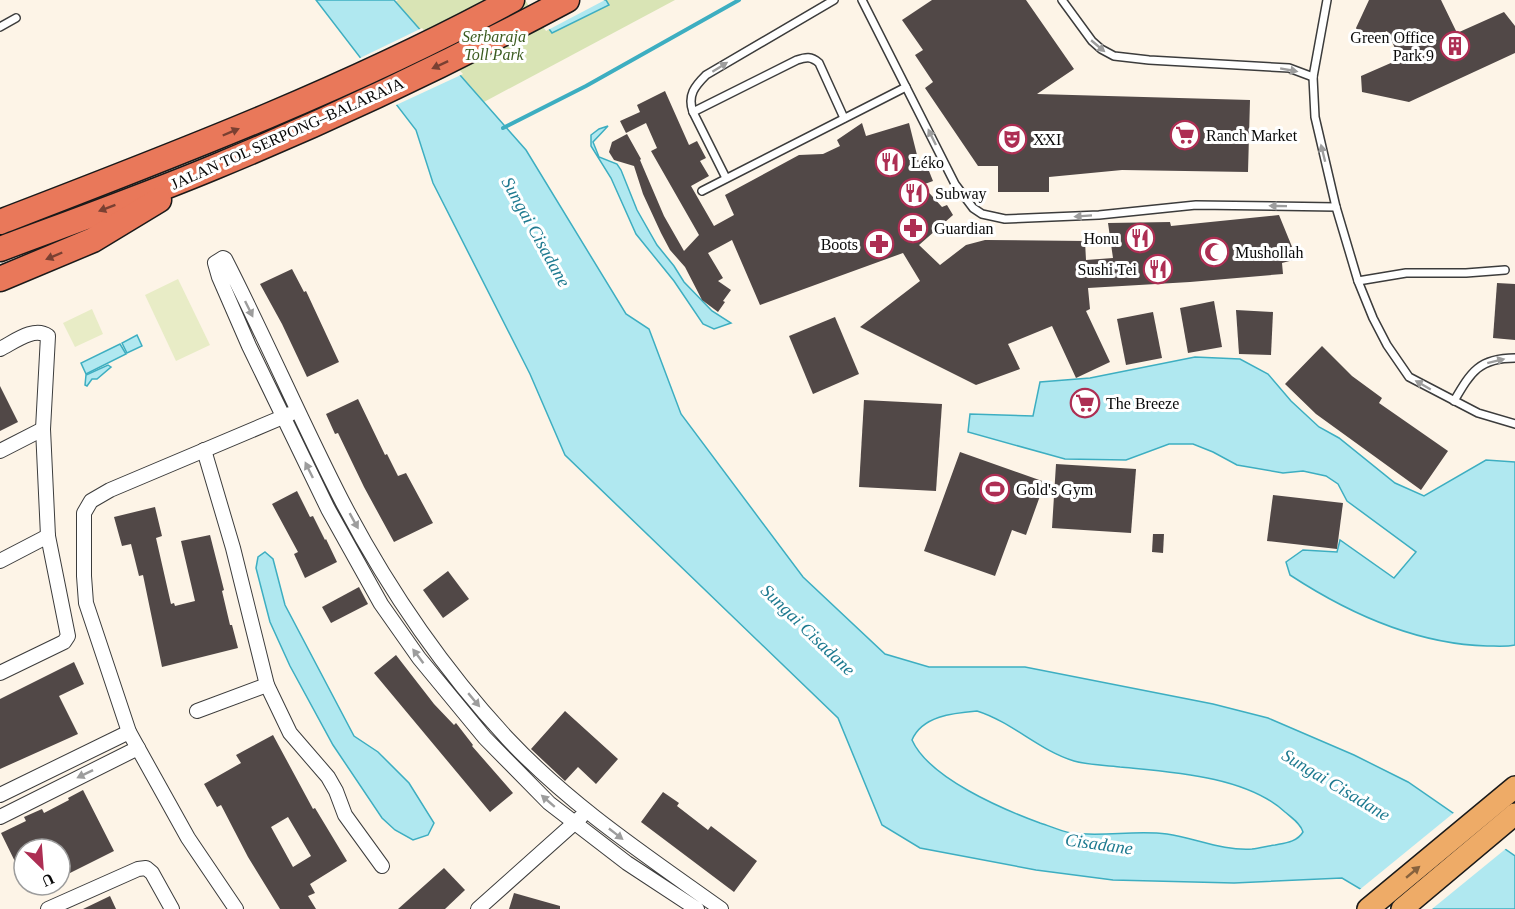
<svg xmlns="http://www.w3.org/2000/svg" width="1515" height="909" font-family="'Times New Roman',serif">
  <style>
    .green { fill: #d9e4b5 }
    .pitch { fill: #e8ecc6 }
    .water { fill: #b0e8f0; stroke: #3daec1; stroke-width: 1.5; fill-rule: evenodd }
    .pier { fill: #fdf4e7 }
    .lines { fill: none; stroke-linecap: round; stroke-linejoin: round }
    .stream { stroke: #3daec1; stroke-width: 4 }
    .building { fill: #514847; fill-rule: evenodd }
    .lane-casing { stroke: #3c3c3c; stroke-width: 10 }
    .street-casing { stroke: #3c3c3c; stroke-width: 16 }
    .primary-casing { stroke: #1a1a1a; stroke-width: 24 }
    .highway-casing { stroke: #1a1a1a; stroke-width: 27 }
    .lane { stroke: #fff; stroke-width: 7 }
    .street { stroke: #fff; stroke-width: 14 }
    .primary { stroke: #eeab67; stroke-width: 21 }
    .highway { stroke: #e9785a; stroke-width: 24 }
    .oneway { fill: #9d9d9d }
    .oneway2 { fill: #794032 }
    .oneway3 { fill: #87623d }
    .labels { text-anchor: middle; stroke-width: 6; stroke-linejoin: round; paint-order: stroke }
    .park-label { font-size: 16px; font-style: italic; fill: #3b5b20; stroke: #fff }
    .poi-label { font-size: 16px; fill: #090909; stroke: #fff; text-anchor: start }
    .street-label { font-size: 16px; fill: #090909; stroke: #fff }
    .water-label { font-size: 18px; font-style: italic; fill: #1e7a90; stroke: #fff }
  </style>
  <rect width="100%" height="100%" fill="#fdf4e7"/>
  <!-- green -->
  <path class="green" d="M398,0H675L484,102L395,2Z"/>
  <!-- pitch -->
  <g class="pitch">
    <path d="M178,279L210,345L176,361L145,295Z"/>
    <path d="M92,309L103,334L75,347L63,323Z"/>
  </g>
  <!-- water -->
  <g class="water">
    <path d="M316,0H394L526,150L626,314L649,329L681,414L803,577L885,654L929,667H1025L1213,704L1268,718L1354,755L1408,782L1515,856V909H1394L1342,878L1234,883L1113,880L1036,870L920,848L882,825L838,718L565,455L530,374L433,183L416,130ZM977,711C1012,722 1040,751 1074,761C1088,765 1105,765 1120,767C1171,772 1246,776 1285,812C1292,818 1301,824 1303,832C1297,842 1285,843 1275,845C1268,846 1260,848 1252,849C1223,851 1195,838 1167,834C1135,830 1103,837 1071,833C1060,831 1050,826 1040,823C1002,809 929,778 912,740C922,716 953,713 977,711Z"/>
    <path d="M528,0H606L609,5L552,33Z"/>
    <path d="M608,126L593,142L599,157L617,164L621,170L637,210L657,245L674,266L684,282L712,311L731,323L714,329L703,324L674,281L636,234L611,178L591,146V135L599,129Z"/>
    <path d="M137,335L142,346L127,353L122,343Z"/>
    <path d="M120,344L126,354L86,374L81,363Z"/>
    <path d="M1195,357L1240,359L1268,374L1291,401L1319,427L1339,438L1395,483L1424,496L1486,460L1515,462V645C1506,647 1496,646 1487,646C1416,644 1348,613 1290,575L1286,562L1303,550L1337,552L1340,540L1394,578L1416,552L1347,501L1338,484L1326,476L1303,471L1283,473L1237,465L1213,452L1193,444H1169L1126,460L1065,459L968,432L970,414L1033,416L1040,382L1090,378Z"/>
    <path d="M108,365L111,367L97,379H92L87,386L85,385L86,375Z"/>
    <path d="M265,552L273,559L285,605L354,736L378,752L409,783L434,823L428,835L413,840L395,830L382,818L333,745L290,666L270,622L256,568L258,557Z"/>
  </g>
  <!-- pier -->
  <g class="pier">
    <path d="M525,0H605L546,31Z"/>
    <path d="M422,28L463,74L394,106L358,59Z"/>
    <path d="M1456,811L1508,847L1432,909H1388L1358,891Z"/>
  </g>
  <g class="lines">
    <!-- stream -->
    <path class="stream" d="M503,128L586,86L739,0"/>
  </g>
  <!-- building -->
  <g class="building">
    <path d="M932,0H1026L1074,69L1037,94L1250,100L1248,172L1122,170L1049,177V192H998V166H978L925,88L933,82L915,55L923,50L902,20Z"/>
    <path d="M1369,0H1441L1457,33L1504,12L1515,26V53L1409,102L1362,92L1361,76L1400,59L1387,31L1371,39L1361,38L1356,28Z"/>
    <path d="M665,91L689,145L697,141L706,158L700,161L709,176L691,186L714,226L734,215L725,195L799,155L823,154L840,146L837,140L862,123L866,136L909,123L919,163L925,161L933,181L922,185L942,207L947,205L953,215L919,245L940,265L966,245L985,240L1085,241L1086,260L1113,258L1108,223L1170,222L1171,226L1279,215L1297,259L1282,263L1283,274L1190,282L1088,288L1090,309L1086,311L1110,362L1076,378L1052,326L1008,344L1020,369L976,385L860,327L920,281L903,253L760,305L732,240L708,253L723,278L718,281L731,290L723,301L725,302L718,312L702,300L685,267L670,250L661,233L643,194L634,166L614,160L609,152L612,142L627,134L641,159L640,160L664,216L684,251L699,235L651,151L657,148L646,123L626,133L620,121L640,112L637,105Z"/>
    <path d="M292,269L304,292L306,291L339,362L307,377L282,324L260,284Z"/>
    <path d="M1497,283L1515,284V340L1493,338Z"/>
    <path d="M1214,301L1222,347L1188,353L1180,308Z"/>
    <path d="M1236,310L1273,312L1271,355L1239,354Z"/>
    <path d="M1153,312L1162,358L1126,365L1117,319Z"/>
    <path d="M835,317L859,374L813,394L789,336Z"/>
    <path d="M1322,346L1352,376L1382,398L1379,403L1448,451L1421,490L1316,414L1285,384Z"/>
    <path d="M0,386L18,422L0,431Z"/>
    <path d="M358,399L385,455L387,454L398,476L406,473L433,523L394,542L364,487L338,433L335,434L326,414Z"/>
    <path d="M864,400L942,404L936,491L859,487Z"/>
    <path d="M960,452L1045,482L1026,535L1012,530L995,576L924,551Z"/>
    <path d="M1056,464L1136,469L1131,533L1052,528Z"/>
    <path d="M297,491L310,517L313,516L325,540L326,539L337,562L305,578L294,554L298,552L272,504Z"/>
    <path d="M1273,495L1343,503L1337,549L1267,541Z"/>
    <path d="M155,507L162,536L156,538L171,604L174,603L175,606L195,601L181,541L210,535L224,590L222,591L230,625H232L238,648L162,667L143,575L139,576L131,544L122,546L114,517Z"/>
    <path d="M1153,534H1164L1163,553L1152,552Z"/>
    <path d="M448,571L469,599L443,618L423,590Z"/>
    <path d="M359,587L368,604L331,623L322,607Z"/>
    <path d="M396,655L434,704L454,725L456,723L473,745L472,746L513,793L490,812L374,673Z"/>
    <path d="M74,662L84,684L59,696L78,734L0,769V699Z"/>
    <path d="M565,711L618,759L596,784L578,767L565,781L531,749Z"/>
    <path d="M273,735L313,809L315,808L347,861L310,884L315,893L308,896L316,909H280L248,857L221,805L217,807L204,784L241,763L236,755ZM288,817L311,856L293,867L271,827Z"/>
    <path d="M83,790L114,851L60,878V849H24V880L1,833L26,821L24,817L42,809L44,813L69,800L68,798Z"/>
    <path d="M663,792L679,803L677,806L708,830L711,826L757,861L734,892L641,822Z"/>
    <path d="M444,868L465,890L445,909H398Z"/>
    <path d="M514,893L560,906V909H509Z"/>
    <path d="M110,896L116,909H83Z"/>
  </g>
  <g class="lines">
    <!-- lane casing -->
    <g class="lane-casing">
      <g id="lane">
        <path d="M862,0L955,184L973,208L982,214L1005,219L1099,215L1196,205L1336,207"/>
        <path d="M1062,0L1092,41L1101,49L1114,56L1149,60L1289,68L1313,77"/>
        <path d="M1327,0L1313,77L1315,117L1336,207L1358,281L1373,318L1387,345L1409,377L1478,413L1515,424"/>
        <path d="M0,27L16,18"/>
        <path d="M693,112C687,95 695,86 706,75L834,0"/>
        <path d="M726,178L693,112L797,60C806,57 811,56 819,63L844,118"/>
        <path d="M702,191L906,87"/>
        <path d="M1358,281L1406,273H1466L1505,270"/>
        <path d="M1454,401C1471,372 1479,358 1515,358"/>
      </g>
    </g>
    <!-- street casing -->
    <g class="street-casing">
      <g id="street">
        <path d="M0,349C14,342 34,326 48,336L43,429L48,536L68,636L64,642L0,673"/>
        <path d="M204,450L233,548L267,685L290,733L328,777L336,791L345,815L382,866"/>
        <path d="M0,451L43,429"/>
        <path d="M0,561L48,536"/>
        <path d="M197,711L267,685"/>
        <path d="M0,795L129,732"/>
        <path d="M0,817L138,748"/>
        <path d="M48,909L138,869L146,868L152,873L172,909"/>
        <path d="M236,909L188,838L129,732L86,603L84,576V513L91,501L110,490L290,414"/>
        <path d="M478,909L581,817"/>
        <path d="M697,909L627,863L549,803L485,738L419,658L381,604L328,509L249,346L219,277L215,263L223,258L225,259C266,339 301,421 342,501C387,587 442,668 508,739C571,806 647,856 721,909"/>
      </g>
    </g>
    <!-- primary casing -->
    <g class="primary-casing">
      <g id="primary">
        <path d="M1368,909L1515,787"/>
        <path d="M1402,909L1515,814"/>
      </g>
    </g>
    <!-- highway casing -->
    <g class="highway-casing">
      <g id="highway">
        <path d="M0,222C174,155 348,89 512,0"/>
        <path d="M0,249C72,222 145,196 217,166C336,117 453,61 567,0"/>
        <path d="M0,279L93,240L159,200"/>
      </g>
    </g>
    <!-- lane -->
    <use href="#lane" class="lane"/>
    <!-- street -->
    <use href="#street" class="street"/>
    <!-- primary -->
    <use href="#primary" class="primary"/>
    <!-- highway -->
    <use href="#highway" class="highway"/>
  </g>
  <!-- one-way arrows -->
  <defs><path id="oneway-solid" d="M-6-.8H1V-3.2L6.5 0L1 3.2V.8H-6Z" transform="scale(1.5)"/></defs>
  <g class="oneway">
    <use href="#oneway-solid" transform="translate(1098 46) rotate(40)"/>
    <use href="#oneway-solid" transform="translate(720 67) rotate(-32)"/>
    <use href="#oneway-solid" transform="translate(1289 70) rotate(10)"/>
    <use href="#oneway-solid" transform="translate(932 137) rotate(-116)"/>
    <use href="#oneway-solid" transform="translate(1323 153) rotate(-104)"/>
    <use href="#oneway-solid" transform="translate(1278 206) rotate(-179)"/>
    <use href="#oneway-solid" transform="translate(1083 216) rotate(176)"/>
    <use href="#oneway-solid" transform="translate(249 309) rotate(64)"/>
    <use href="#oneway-solid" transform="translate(1496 361) rotate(-14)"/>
    <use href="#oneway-solid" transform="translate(1423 385) rotate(-150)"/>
    <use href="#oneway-solid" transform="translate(309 470) rotate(-116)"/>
    <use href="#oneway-solid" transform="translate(354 521) rotate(61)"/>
    <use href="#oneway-solid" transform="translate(418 656) rotate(-127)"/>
    <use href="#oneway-solid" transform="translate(474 700) rotate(50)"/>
    <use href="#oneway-solid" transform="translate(85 774) rotate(154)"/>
    <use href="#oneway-solid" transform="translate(548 801) rotate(-139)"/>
    <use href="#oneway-solid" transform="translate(616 834) rotate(38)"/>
  </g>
  <g class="oneway2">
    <use href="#oneway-solid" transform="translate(440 65) rotate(155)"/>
    <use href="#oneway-solid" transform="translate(231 132) rotate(-23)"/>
    <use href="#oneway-solid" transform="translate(107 208) rotate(159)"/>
    <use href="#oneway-solid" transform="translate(54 256) rotate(157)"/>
  </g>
  <use class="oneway3" href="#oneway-solid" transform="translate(1413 872) rotate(-40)"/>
  <!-- icons -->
  <defs>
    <g id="building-ring" transform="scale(1.5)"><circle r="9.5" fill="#fff" stroke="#ad2e53" stroke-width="1.5"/><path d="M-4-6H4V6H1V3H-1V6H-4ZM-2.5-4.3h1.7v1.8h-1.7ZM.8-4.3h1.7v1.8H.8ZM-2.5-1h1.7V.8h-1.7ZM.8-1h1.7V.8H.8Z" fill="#ad2e53"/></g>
    <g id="supermarket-ring" transform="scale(1.5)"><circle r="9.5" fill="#fff" stroke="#ad2e53" stroke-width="1.5"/><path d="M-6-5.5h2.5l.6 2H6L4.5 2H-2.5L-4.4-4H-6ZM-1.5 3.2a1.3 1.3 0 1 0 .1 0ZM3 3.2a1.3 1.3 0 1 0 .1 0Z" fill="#ad2e53"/></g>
    <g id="theatre-ring" transform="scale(1.5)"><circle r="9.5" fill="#fff" stroke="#ad2e53" stroke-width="1.5"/><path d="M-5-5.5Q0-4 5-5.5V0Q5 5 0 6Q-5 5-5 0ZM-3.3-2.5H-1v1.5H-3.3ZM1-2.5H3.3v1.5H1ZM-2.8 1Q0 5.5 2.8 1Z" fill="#ad2e53"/></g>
    <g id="restaurant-ring" transform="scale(1.5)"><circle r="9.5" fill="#fff" stroke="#ad2e53" stroke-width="1.5"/><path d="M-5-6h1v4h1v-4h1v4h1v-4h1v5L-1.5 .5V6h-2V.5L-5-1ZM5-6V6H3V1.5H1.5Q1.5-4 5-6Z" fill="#ad2e53"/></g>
    <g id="pharmacy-ring" transform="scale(1.5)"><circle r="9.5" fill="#fff" stroke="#ad2e53" stroke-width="1.5"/><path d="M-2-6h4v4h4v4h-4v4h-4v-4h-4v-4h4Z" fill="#ad2e53"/></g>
    <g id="mosque-ring" transform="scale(1.5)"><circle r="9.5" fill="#fff" stroke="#ad2e53" stroke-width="1.5"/><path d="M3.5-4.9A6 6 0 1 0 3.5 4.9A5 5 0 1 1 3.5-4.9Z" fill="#ad2e53"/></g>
    <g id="stadium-ring" transform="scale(1.5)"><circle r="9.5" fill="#fff" stroke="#ad2e53" stroke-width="1.5"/><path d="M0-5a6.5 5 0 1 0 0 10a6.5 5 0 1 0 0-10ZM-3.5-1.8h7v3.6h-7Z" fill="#ad2e53"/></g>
  </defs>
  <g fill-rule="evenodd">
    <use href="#building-ring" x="1455" y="46"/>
    <use href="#supermarket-ring" x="1185" y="135"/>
    <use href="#theatre-ring" x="1012" y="139"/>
    <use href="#restaurant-ring" x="890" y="162"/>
    <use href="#restaurant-ring" x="914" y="193"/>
    <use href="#pharmacy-ring" x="913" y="228"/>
    <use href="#restaurant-ring" x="1140" y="238"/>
    <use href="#pharmacy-ring" x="879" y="244"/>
    <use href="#mosque-ring" x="1214" y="252"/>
    <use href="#restaurant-ring" x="1158" y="269"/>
    <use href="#supermarket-ring" x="1085" y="403"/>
    <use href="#stadium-ring" x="995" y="489"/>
  </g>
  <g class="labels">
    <!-- park labels -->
    <g class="park-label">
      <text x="494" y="42">Serbaraja<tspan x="494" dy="18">Toll Park</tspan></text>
    </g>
    <!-- poi labels -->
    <g class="poi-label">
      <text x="1434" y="43" text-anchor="end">Green Office<tspan x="1434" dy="18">Park 9</tspan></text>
      <text x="1206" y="141">Ranch Market</text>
      <text x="1033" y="145">XXI</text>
      <text x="911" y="168">Léko</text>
      <text x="935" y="199">Subway</text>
      <text x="934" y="234">Guardian</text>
      <text x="1119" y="244" text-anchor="end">Honu</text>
      <text x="858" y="250" text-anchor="end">Boots</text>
      <text x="1235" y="258">Mushollah</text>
      <text x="1137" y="275" text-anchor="end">Sushi Tei</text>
      <text x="1106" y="409">The Breeze</text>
      <text x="1016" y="495">Gold's Gym</text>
    </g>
    <!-- street labels -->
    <g class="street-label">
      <text transform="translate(287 133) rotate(-24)" y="6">JALAN TOL SERPONG–BALARAJA</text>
    </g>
    <!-- water labels -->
    <g class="water-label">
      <text transform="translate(536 232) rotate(61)" y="6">Sungai Cisadane</text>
      <text transform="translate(808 630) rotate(44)" y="6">Sungai Cisadane</text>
      <text transform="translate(1336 785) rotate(31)" y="6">Sungai Cisadane</text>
      <text transform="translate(1099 844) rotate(8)" y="6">Cisadane</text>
    </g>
  </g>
  <!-- north arrow -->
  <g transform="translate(42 867) rotate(155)"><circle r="28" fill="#ffffff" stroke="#9d9d9d" stroke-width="1.5"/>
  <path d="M0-4.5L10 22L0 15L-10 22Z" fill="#ad2e53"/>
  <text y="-9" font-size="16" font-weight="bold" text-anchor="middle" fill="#090909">U</text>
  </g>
</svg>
